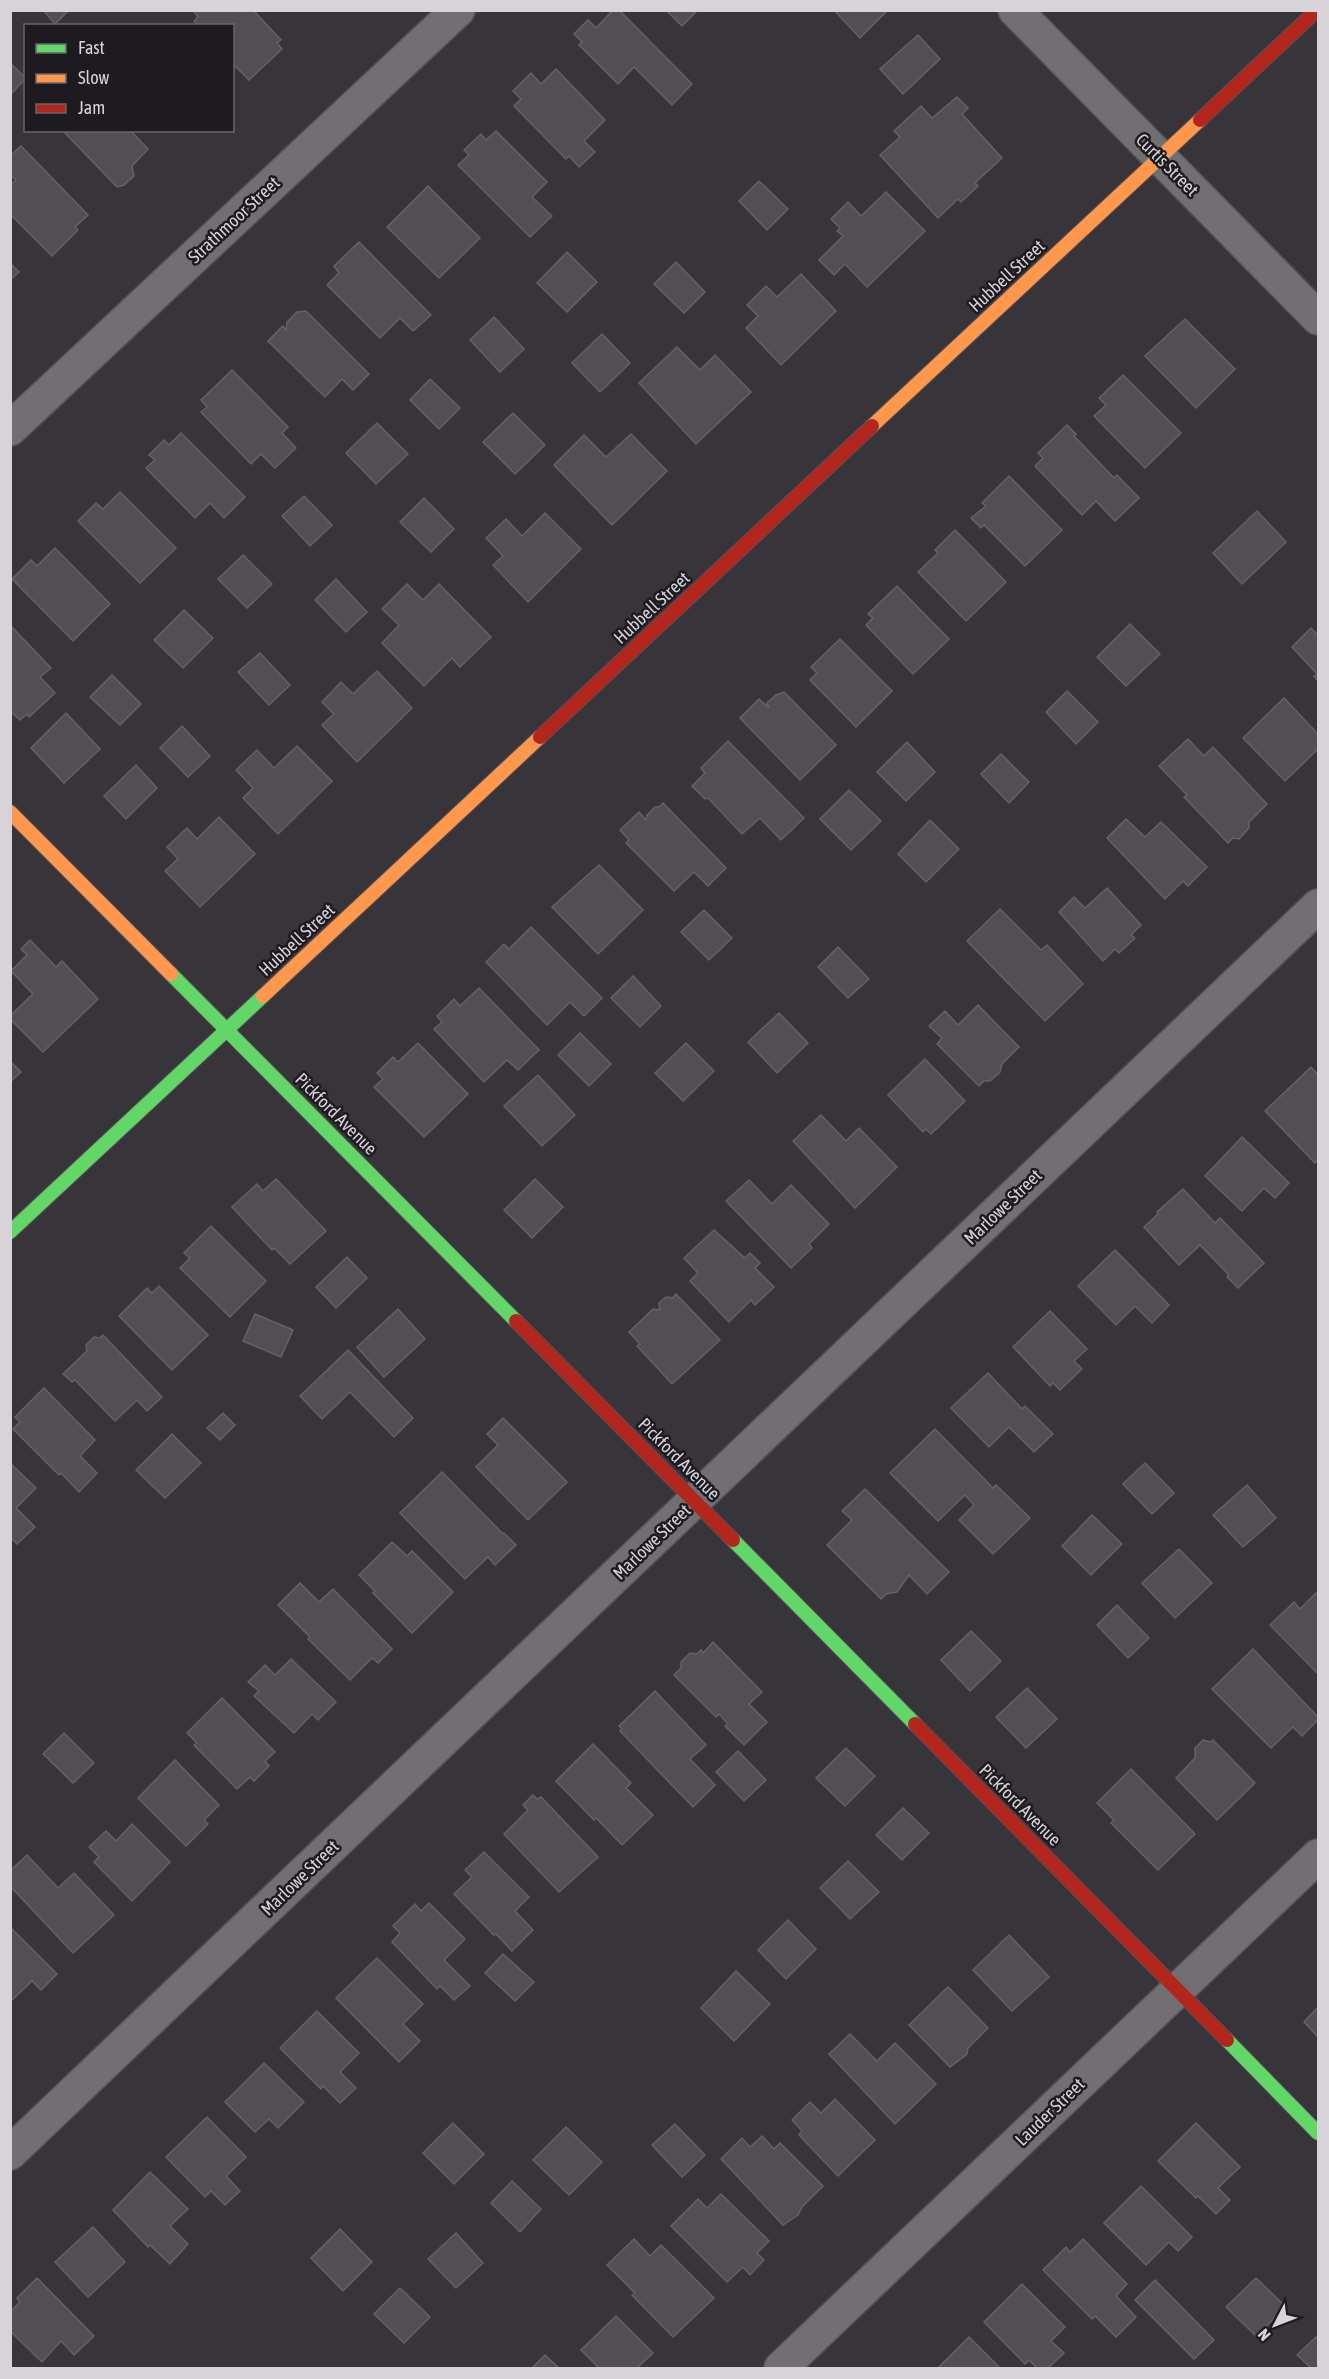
<svg xmlns="http://www.w3.org/2000/svg" width="1329" height="2379" font-family="'Asap Condensed',sans-serif">
  <style>
    .building { fill: #524e52; stroke: #656165; stroke-width: 1.5 }
    .lines { fill: none; stroke-linecap: round; stroke-linejoin: round }
    .street-casing { stroke: #545056; stroke-width: 36 }
    .fast-casing { stroke: #545056; stroke-width: 16 }
    .slow-casing { stroke: #545056; stroke-width: 16 }
    .jam-casing { stroke: #545056; stroke-width: 16 }
    .street { stroke: #716f72; stroke-width: 33 }
    .fast { stroke: #63d668; stroke-width: 14 }
    .slow { stroke: #ff974d; stroke-width: 14 }
    .jam { stroke: #b3261e; stroke-width: 14 }
    .labels { text-anchor: middle; stroke-width: 5; stroke-linejoin: round; paint-order: stroke }
    .street-label { font-size: 18px; fill: #d7d3d9; stroke: #1e1b20 }
  </style>
  <rect width="100%" height="100%" fill="#37343a"/>
  <!-- building -->
  <g class="building">
    <path d="M43,10H66L67,12L55,24Z"/>
    <path d="M193,10H253L281,40L277,43L282,49L249,80L232,63V26H198L194,21L198,17Z"/>
    <path d="M613,10H619L692,84L672,105L634,67L618,84L579,45L582,42L574,34L588,20L596,28Z"/>
    <path d="M666,10H698L682,26Z"/>
    <path d="M834,10H888L860,38Z"/>
    <path d="M918,35L940,59L903,94L880,69Z"/>
    <path d="M10,63L26,78L10,95Z"/>
    <path d="M556,69L605,120L584,141L595,152L579,167L569,156L566,159L514,106L521,99L513,91L531,73L541,84Z"/>
    <path d="M957,97L968,108L962,114L1002,158L975,183L978,186L961,202L958,199L938,218L880,155L900,137L894,131L921,106L932,118Z"/>
    <path d="M62,130H130L148,149L132,166L134,176L124,185L117,187Z"/>
    <path d="M496,131L547,182L532,197L552,216L530,237L458,165L469,155L464,150L481,134L486,140Z"/>
    <path d="M21,146L88,215L75,227L78,230L52,256L10,214V185L16,180L10,175V156Z"/>
    <path d="M759,181L788,209L767,230L739,201Z"/>
    <path d="M428,186L480,238L439,278L387,227Z"/>
    <path d="M886,192L925,231L867,287L845,264L834,275L819,260L843,236L837,231L840,228L831,219L848,202L861,216Z"/>
    <path d="M359,242L431,315L413,331L400,318L380,338L327,285L339,273L334,266Z"/>
    <path d="M567,252L597,282L567,312L537,283Z"/>
    <path d="M676,262L705,292L684,313L654,284Z"/>
    <path d="M10,263L19,272L10,280Z"/>
    <path d="M801,274L836,311L781,365L746,328L758,316L747,305L766,286L777,297Z"/>
    <path d="M306,311L369,374L353,390L342,379L325,397L268,341L283,326L286,330L287,322L297,312Z"/>
    <path d="M494,317L524,349L500,372L470,340Z"/>
    <path d="M1185,319L1235,369L1196,408L1145,356Z"/>
    <path d="M602,334L630,363L600,392L572,363Z"/>
    <path d="M677,347L700,370L715,355L751,392L696,444L639,383Z"/>
    <path d="M232,370L288,427L282,433L296,448L275,468L261,454L251,464L201,412L207,407L201,400Z"/>
    <path d="M1123,375L1181,433L1145,468L1094,416L1106,405L1099,398Z"/>
    <path d="M430,379L460,408L439,429L410,400Z"/>
    <path d="M513,413L545,445L515,474L483,442Z"/>
    <path d="M377,423L408,454L376,484L346,453Z"/>
    <path d="M1067,425L1076,434L1074,436L1114,478L1117,475L1139,498L1115,521L1096,501L1082,515L1035,466L1043,458L1038,453Z"/>
    <path d="M181,433L245,497L224,518L210,503L195,518L146,468L155,460L149,455L164,440L169,445Z"/>
    <path d="M631,434L667,471L612,525L554,465L584,435L606,457Z"/>
    <path d="M1009,476L1062,530L1025,566L984,525L981,528L971,518L986,506L982,503Z"/>
    <path d="M120,492L176,548L140,583L78,521L96,503L103,509Z"/>
    <path d="M304,496L332,525L310,546L282,516Z"/>
    <path d="M424,498L454,529L431,552L400,522Z"/>
    <path d="M1257,511L1286,542L1242,584L1213,553Z"/>
    <path d="M545,513L581,549L528,602L493,565L503,556L486,538L506,519L522,536Z"/>
    <path d="M955,530L1006,582L966,621L918,572L938,553L935,550Z"/>
    <path d="M55,548L110,604L73,641L12,579L31,560L37,566Z"/>
    <path d="M243,555L272,584L247,608L218,579Z"/>
    <path d="M336,579L367,612L346,632L315,600Z"/>
    <path d="M407,584L423,600L439,584L491,637L460,667L452,658L424,686L382,643L399,625L382,609Z"/>
    <path d="M897,586L949,639L913,674L866,625L873,618L868,614Z"/>
    <path d="M184,610L213,638L183,668L154,640Z"/>
    <path d="M1130,624L1160,654L1126,686L1097,657Z"/>
    <path d="M10,625L51,668L40,677L55,693L29,717L27,714L20,720L10,711Z"/>
    <path d="M1311,628L1318,635V681L1314,676L1317,674L1292,647Z"/>
    <path d="M840,639L892,691L856,727L810,680L817,673L811,667Z"/>
    <path d="M260,653L290,685L269,705L238,672Z"/>
    <path d="M377,671L412,708L357,762L322,725L334,714L322,702L341,682L353,694Z"/>
    <path d="M112,675L141,704L120,725L90,697Z"/>
    <path d="M1067,691L1098,722L1076,744L1046,712Z"/>
    <path d="M784,692L836,745L800,780L740,718L759,699L769,708L767,703L776,695Z"/>
    <path d="M1284,698L1318,734V749L1285,781L1243,738Z"/>
    <path d="M66,713L100,749L64,783L31,748Z"/>
    <path d="M182,726L210,756L188,777L160,748Z"/>
    <path d="M1188,739L1204,756L1213,747L1267,804L1249,822V828L1239,839L1233,838L1228,843L1184,797L1187,795L1159,766Z"/>
    <path d="M728,741L804,818L781,840L760,818L742,834L708,798L705,799L692,786L705,773L701,768Z"/>
    <path d="M907,742L935,772L906,801L877,772Z"/>
    <path d="M297,746L332,781L278,834L243,798L253,788L236,770L257,750L274,768Z"/>
    <path d="M1001,754L1029,782L1009,803L981,774Z"/>
    <path d="M136,765L157,788L126,819L104,796Z"/>
    <path d="M849,790L881,821L851,850L820,819Z"/>
    <path d="M663,803L726,868L708,886L694,872L674,891L626,843L629,840L620,830L639,812L646,820L647,815L655,807H659Z"/>
    <path d="M219,817L255,854L200,907L165,871L178,859L167,847L187,828L197,839Z"/>
    <path d="M1126,819L1145,837L1161,822L1207,867L1188,886L1183,881L1165,899L1107,838Z"/>
    <path d="M930,820L959,849L926,882L898,854Z"/>
    <path d="M599,865L643,910L598,954L552,907Z"/>
    <path d="M1107,888L1141,925L1131,935L1135,938L1119,953L1115,949L1103,961L1059,912L1074,897L1085,908Z"/>
    <path d="M1000,909L1041,950L1047,945L1083,984L1045,1021L967,941Z"/>
    <path d="M704,910L732,938L709,960L681,932Z"/>
    <path d="M531,927L602,998L584,1016L570,1002L547,1025L486,962L504,944L509,949Z"/>
    <path d="M30,940L56,967L62,961L98,999L43,1052L10,1019V1016L33,994L11,971L27,955L21,949Z"/>
    <path d="M838,947L869,979L848,998L818,967Z"/>
    <path d="M633,976L661,1006L640,1027L611,998Z"/>
    <path d="M479,988L539,1050L518,1070L507,1060L484,1082L434,1029L442,1022L437,1016L454,999L460,1006Z"/>
    <path d="M978,1005L1019,1047L1002,1064L1000,1072L990,1081H984L979,1086L937,1044L942,1038L929,1026L945,1011L958,1025Z"/>
    <path d="M779,1013L808,1043L777,1073L748,1042Z"/>
    <path d="M580,1033L611,1064L589,1086L558,1055Z"/>
    <path d="M418,1043L468,1094L424,1137L374,1087L383,1079L377,1073L393,1057L398,1062Z"/>
    <path d="M686,1043L714,1071L683,1101L655,1073Z"/>
    <path d="M925,1059L965,1101L931,1134L926,1129L923,1132L888,1095Z"/>
    <path d="M10,1061L21,1072L10,1082Z"/>
    <path d="M1311,1067L1318,1075V1159L1315,1163L1265,1111Z"/>
    <path d="M538,1075L575,1115L542,1146L504,1106Z"/>
    <path d="M821,1115L846,1141L859,1128L897,1167L855,1208L793,1141Z"/>
    <path d="M1242,1137L1289,1183L1275,1198L1264,1188L1242,1211L1205,1176Z"/>
    <path d="M276,1179L326,1231L290,1264L274,1248L272,1250L232,1207L257,1184L263,1191Z"/>
    <path d="M535,1179L563,1207L532,1238L504,1210Z"/>
    <path d="M749,1180L772,1204L791,1185L829,1224L809,1244L812,1248L791,1268L726,1201Z"/>
    <path d="M1183,1189L1215,1223L1220,1218L1264,1263L1238,1288L1227,1277L1229,1275L1200,1245L1179,1265L1144,1227L1158,1214L1157,1212Z"/>
    <path d="M211,1226L266,1281L230,1317L180,1268L190,1258L184,1253Z"/>
    <path d="M714,1230L745,1258L750,1253L760,1263L755,1268L774,1287L755,1305L751,1300L729,1322L690,1281L698,1273L684,1258Z"/>
    <path d="M1115,1250L1169,1305L1152,1323L1135,1306L1116,1325L1078,1286Z"/>
    <path d="M347,1257L367,1278L336,1308L316,1287Z"/>
    <path d="M159,1286L208,1335L172,1370L119,1316L147,1288L152,1293Z"/>
    <path d="M676,1294L720,1340L672,1384L637,1346L640,1344L629,1332L653,1309L660,1310L659,1303L666,1297L673,1298Z"/>
    <path d="M398,1309L425,1339L384,1377L357,1347Z"/>
    <path d="M1050,1311L1087,1349L1074,1361L1082,1369L1060,1390L1053,1383L1050,1386L1013,1347Z"/>
    <path d="M255,1314L293,1330L281,1357L243,1341Z"/>
    <path d="M103,1335L162,1397L147,1411L137,1400L115,1421L75,1380L72,1382L63,1374L87,1351L86,1345L94,1337L100,1338Z"/>
    <path d="M348,1350L413,1418L394,1437L350,1392L322,1419L300,1396Z"/>
    <path d="M988,1373L1022,1409L1025,1406L1053,1434L1034,1452L1009,1427L989,1447L951,1408Z"/>
    <path d="M44,1388L95,1440L80,1456L97,1473L79,1492L61,1473L59,1475L13,1429L20,1422L15,1417Z"/>
    <path d="M223,1413L235,1425L220,1440L207,1428Z"/>
    <path d="M503,1418L567,1482L528,1520L476,1467L498,1445L487,1434Z"/>
    <path d="M935,1429L993,1488L996,1485L1030,1518L993,1554L959,1520L974,1505L965,1495L938,1521L890,1473Z"/>
    <path d="M172,1434L201,1463L165,1498L136,1470Z"/>
    <path d="M10,1463L36,1488L16,1508L35,1527L17,1544L10,1537Z"/>
    <path d="M1145,1463L1174,1493L1152,1514L1123,1484Z"/>
    <path d="M442,1472L503,1534L504,1533L516,1545L495,1565L488,1557L465,1579L400,1513Z"/>
    <path d="M1247,1485L1276,1518L1243,1547L1213,1515Z"/>
    <path d="M865,1489L949,1572L927,1594L909,1575L897,1592L886,1594L881,1599L827,1545L852,1520L842,1511Z"/>
    <path d="M1092,1515L1122,1544L1091,1575L1062,1546Z"/>
    <path d="M392,1542L407,1556L412,1551L453,1592L412,1633L373,1593L375,1591L359,1575Z"/>
    <path d="M1179,1549L1212,1583L1175,1618L1142,1583Z"/>
    <path d="M300,1583L319,1602L333,1589L392,1649L378,1663L372,1658L350,1680L308,1639L310,1637L278,1605Z"/>
    <path d="M1318,1591V1674L1270,1625L1294,1602L1300,1609Z"/>
    <path d="M1117,1605L1149,1638L1128,1658L1097,1625Z"/>
    <path d="M971,1631L1001,1661L970,1691L941,1660Z"/>
    <path d="M713,1642L762,1692L749,1704L767,1722L744,1745L725,1726L728,1724L719,1714L716,1717L674,1675L681,1668V1662L690,1653L697,1654L701,1650L703,1653Z"/>
    <path d="M1253,1649L1318,1717V1720L1302,1736L1293,1727L1271,1748L1212,1689Z"/>
    <path d="M291,1659L336,1702L318,1720L312,1714L294,1733L254,1696L259,1691L248,1682L265,1665L275,1675Z"/>
    <path d="M1027,1688L1057,1719L1026,1748L996,1717Z"/>
    <path d="M655,1691L706,1745L690,1759L715,1785L693,1807L620,1731L622,1729L619,1726Z"/>
    <path d="M222,1698L275,1752L265,1761L269,1766L254,1781L250,1777L237,1789L194,1745L197,1743L187,1733Z"/>
    <path d="M64,1733L94,1763L73,1783L43,1754Z"/>
    <path d="M1203,1740L1211,1742L1213,1740L1255,1783L1217,1820L1176,1778L1195,1758V1748Z"/>
    <path d="M593,1744L631,1783L626,1788L653,1815L622,1845L596,1818L594,1820L556,1781Z"/>
    <path d="M846,1748L875,1776L845,1806L816,1778Z"/>
    <path d="M738,1751L766,1780L744,1801L716,1772Z"/>
    <path d="M175,1760L219,1805L204,1820L208,1824L186,1846L138,1798Z"/>
    <path d="M1131,1769L1195,1834L1158,1870L1111,1823L1114,1820L1097,1803Z"/>
    <path d="M533,1795L537,1799L541,1797L598,1857L559,1892L504,1834L528,1810L523,1805Z"/>
    <path d="M903,1808L929,1833L902,1860L876,1835Z"/>
    <path d="M132,1824L170,1862L132,1901L94,1862L99,1857L89,1847L106,1831L116,1841Z"/>
    <path d="M484,1852L529,1897L515,1911L533,1930L512,1951L496,1934L494,1935L454,1894L472,1877L465,1870Z"/>
    <path d="M27,1855L58,1888L74,1873L114,1915L73,1953L10,1886V1871Z"/>
    <path d="M848,1861L879,1892L850,1919L820,1888Z"/>
    <path d="M429,1903L465,1939L444,1960L470,1986L454,2000L440,1986L437,1989L392,1942L400,1933L393,1926L415,1904L421,1911Z"/>
    <path d="M788,1920L816,1949L786,1979L758,1950Z"/>
    <path d="M10,1927L57,1974L41,1990L32,1981L11,2001Z"/>
    <path d="M1009,1935L1049,1977L1012,2011L973,1970Z"/>
    <path d="M503,1954L534,1982L515,2001L485,1973Z"/>
    <path d="M377,1958L423,2004L403,2024L420,2041L399,2062L336,1998Z"/>
    <path d="M736,1971L770,2004L734,2041L701,2008Z"/>
    <path d="M948,1987L988,2028L968,2048L967,2054L950,2067L909,2025Z"/>
    <path d="M1318,2007V2037L1304,2022Z"/>
    <path d="M317,2011L359,2053L340,2072L356,2088L340,2103L323,2086L321,2089L280,2048Z"/>
    <path d="M850,2034L877,2061L895,2043L936,2084L895,2124L829,2054Z"/>
    <path d="M264,2063L304,2102L278,2128L269,2119L255,2132L225,2102Z"/>
    <path d="M835,2099L875,2140L838,2176L799,2135L802,2131L792,2120L810,2102L821,2113Z"/>
    <path d="M207,2117L246,2157L226,2176L240,2191L225,2205L211,2191L205,2197L166,2157Z"/>
    <path d="M453,2123L484,2154L454,2184L423,2153Z"/>
    <path d="M1196,2123L1240,2167L1218,2188L1230,2200L1216,2214L1198,2196L1196,2198L1158,2161Z"/>
    <path d="M675,2124L705,2155L682,2177L652,2145Z"/>
    <path d="M566,2127L602,2162L569,2195L533,2160Z"/>
    <path d="M762,2136L774,2149L780,2143L823,2186L802,2207L798,2215L783,2225L721,2159L742,2138L750,2147Z"/>
    <path d="M150,2172L188,2209L170,2226L188,2244L170,2264L150,2245L148,2247L113,2210Z"/>
    <path d="M512,2181L541,2209L520,2232L491,2203Z"/>
    <path d="M1141,2186L1192,2237L1178,2251L1169,2242L1146,2265L1104,2223Z"/>
    <path d="M721,2194L769,2241L757,2253L764,2260L750,2275L743,2267L727,2282L671,2226L698,2199L707,2208Z"/>
    <path d="M93,2227L125,2262L88,2297L55,2262Z"/>
    <path d="M340,2229L372,2262L343,2291L311,2258Z"/>
    <path d="M456,2233L483,2263L456,2288L428,2259Z"/>
    <path d="M634,2239L650,2256L661,2245L714,2298L673,2337L632,2295L635,2293L607,2265Z"/>
    <path d="M1083,2239L1127,2284L1116,2296L1136,2317L1116,2337L1095,2316L1092,2319L1043,2270L1066,2247L1070,2252Z"/>
    <path d="M37,2278L94,2336L74,2355L61,2341L42,2362L10,2331V2312L20,2302L17,2298Z"/>
    <path d="M1256,2278L1286,2307L1256,2336L1226,2307Z"/>
    <path d="M1155,2280L1214,2340L1194,2359L1135,2300Z"/>
    <path d="M1022,2284L1065,2327L1051,2341L1064,2353L1048,2368H1037L1029,2360L1025,2364L984,2322Z"/>
    <path d="M400,2288L430,2317L404,2343L374,2314Z"/>
    <path d="M616,2316L653,2353L637,2368H599L581,2350Z"/>
    <path d="M969,2337L1000,2368H938Z"/>
    <path d="M1316,2337L1318,2339V2368H1311L1297,2355Z"/>
    <path d="M545,2355L559,2368H532Z"/>
  </g>
  <g class="lines">
    <!-- street casing -->
    <g class="street-casing">
      <g id="street">
        <path d="M1015,10L1318,318"/>
        <path d="M10,429L458,10"/>
        <path d="M10,2153L1318,906"/>
        <path d="M781,2368L1318,1856"/>
      </g>
    </g>
    <!-- fast casing -->
    <g class="fast-casing">
      <g id="fast">
        <path d="M171,974L516,1321"/>
        <path d="M10,1232L263,996"/>
        <path d="M733,1540L915,1724"/>
        <path d="M1227,2040L1318,2133"/>
      </g>
    </g>
    <!-- slow casing -->
    <g class="slow-casing">
      <g id="slow">
        <path d="M872,426L1200,120"/>
        <path d="M10,812L171,974"/>
        <path d="M263,996L540,737"/>
      </g>
    </g>
    <!-- jam casing -->
    <g class="jam-casing">
      <g id="jam">
        <path d="M1200,120L1317,10"/>
        <path d="M540,737L872,426"/>
        <path d="M516,1321L733,1540"/>
        <path d="M915,1724L1227,2040"/>
      </g>
    </g>
    <!-- street -->
    <use href="#street" class="street"/>
    <!-- fast -->
    <use href="#fast" class="fast"/>
    <!-- slow -->
    <use href="#slow" class="slow"/>
    <!-- jam -->
    <use href="#jam" class="jam"/>
  </g>
  <g class="labels">
    <!-- street labels -->
    <g class="street-label">
      <text transform="translate(1167 165) rotate(45)" y="6">Curtis Street</text>
      <text transform="translate(234 220) rotate(-43)" y="6">Strathmoor Street</text>
      <text transform="translate(1007 276) rotate(-43)" y="6">Hubbell Street</text>
      <text transform="translate(652 608) rotate(-43)" y="6">Hubbell Street</text>
      <text transform="translate(297 940) rotate(-43)" y="6">Hubbell Street</text>
      <text transform="translate(336 1114) rotate(45)" y="6">Pickford Avenue</text>
      <text transform="translate(1003 1207) rotate(-44)" y="6">Marlowe Street</text>
      <text transform="translate(679 1459) rotate(45)" y="6">Pickford Avenue</text>
      <text transform="translate(652 1542) rotate(-44)" y="6">Marlowe Street</text>
      <text transform="translate(1020 1805) rotate(45)" y="6">Pickford Avenue</text>
      <text transform="translate(300 1878) rotate(-44)" y="6">Marlowe Street</text>
      <text transform="translate(1050 2112) rotate(-44)" y="6">Lauder Street</text>
    </g>
  </g>
  <!-- border -->
  <rect width="1329" height="2379" fill="none" stroke="#d7d3d9" stroke-width="24"/>
  <!-- legend -->
  <rect x="24" y="24" width="210" height="108" fill="#1e1b20" stroke="#68656a" stroke-width="1.5"/>
  <rect x="36" y="44" width="30" height="9" fill="#63d668" stroke="#68656a" stroke-width="1.5"/>
  <text x="78" y="54" font-size="18" fill="#d7d3d9">Fast</text>
  <rect x="36" y="74" width="30" height="9" fill="#ff974d" stroke="#68656a" stroke-width="1.5"/>
  <text x="78" y="84" font-size="18" fill="#d7d3d9">Slow</text>
  <rect x="36" y="104" width="30" height="9" fill="#b3261e" stroke="#68656a" stroke-width="1.5"/>
  <text x="78" y="114" font-size="18" fill="#d7d3d9">Jam</text>
  <!-- north arrow -->
  <g transform="translate(1275 2325) rotate(228)" stroke="#1e1b20" stroke-width="4.5" paint-order="stroke">
  <path d="M0-4.5L10 22L0 15L-10 22Z" fill="#d7d3d9"/>
  <text y="-9" font-size="16" font-weight="bold" text-anchor="middle" fill="#d7d3d9">N</text>
  </g>
</svg>
